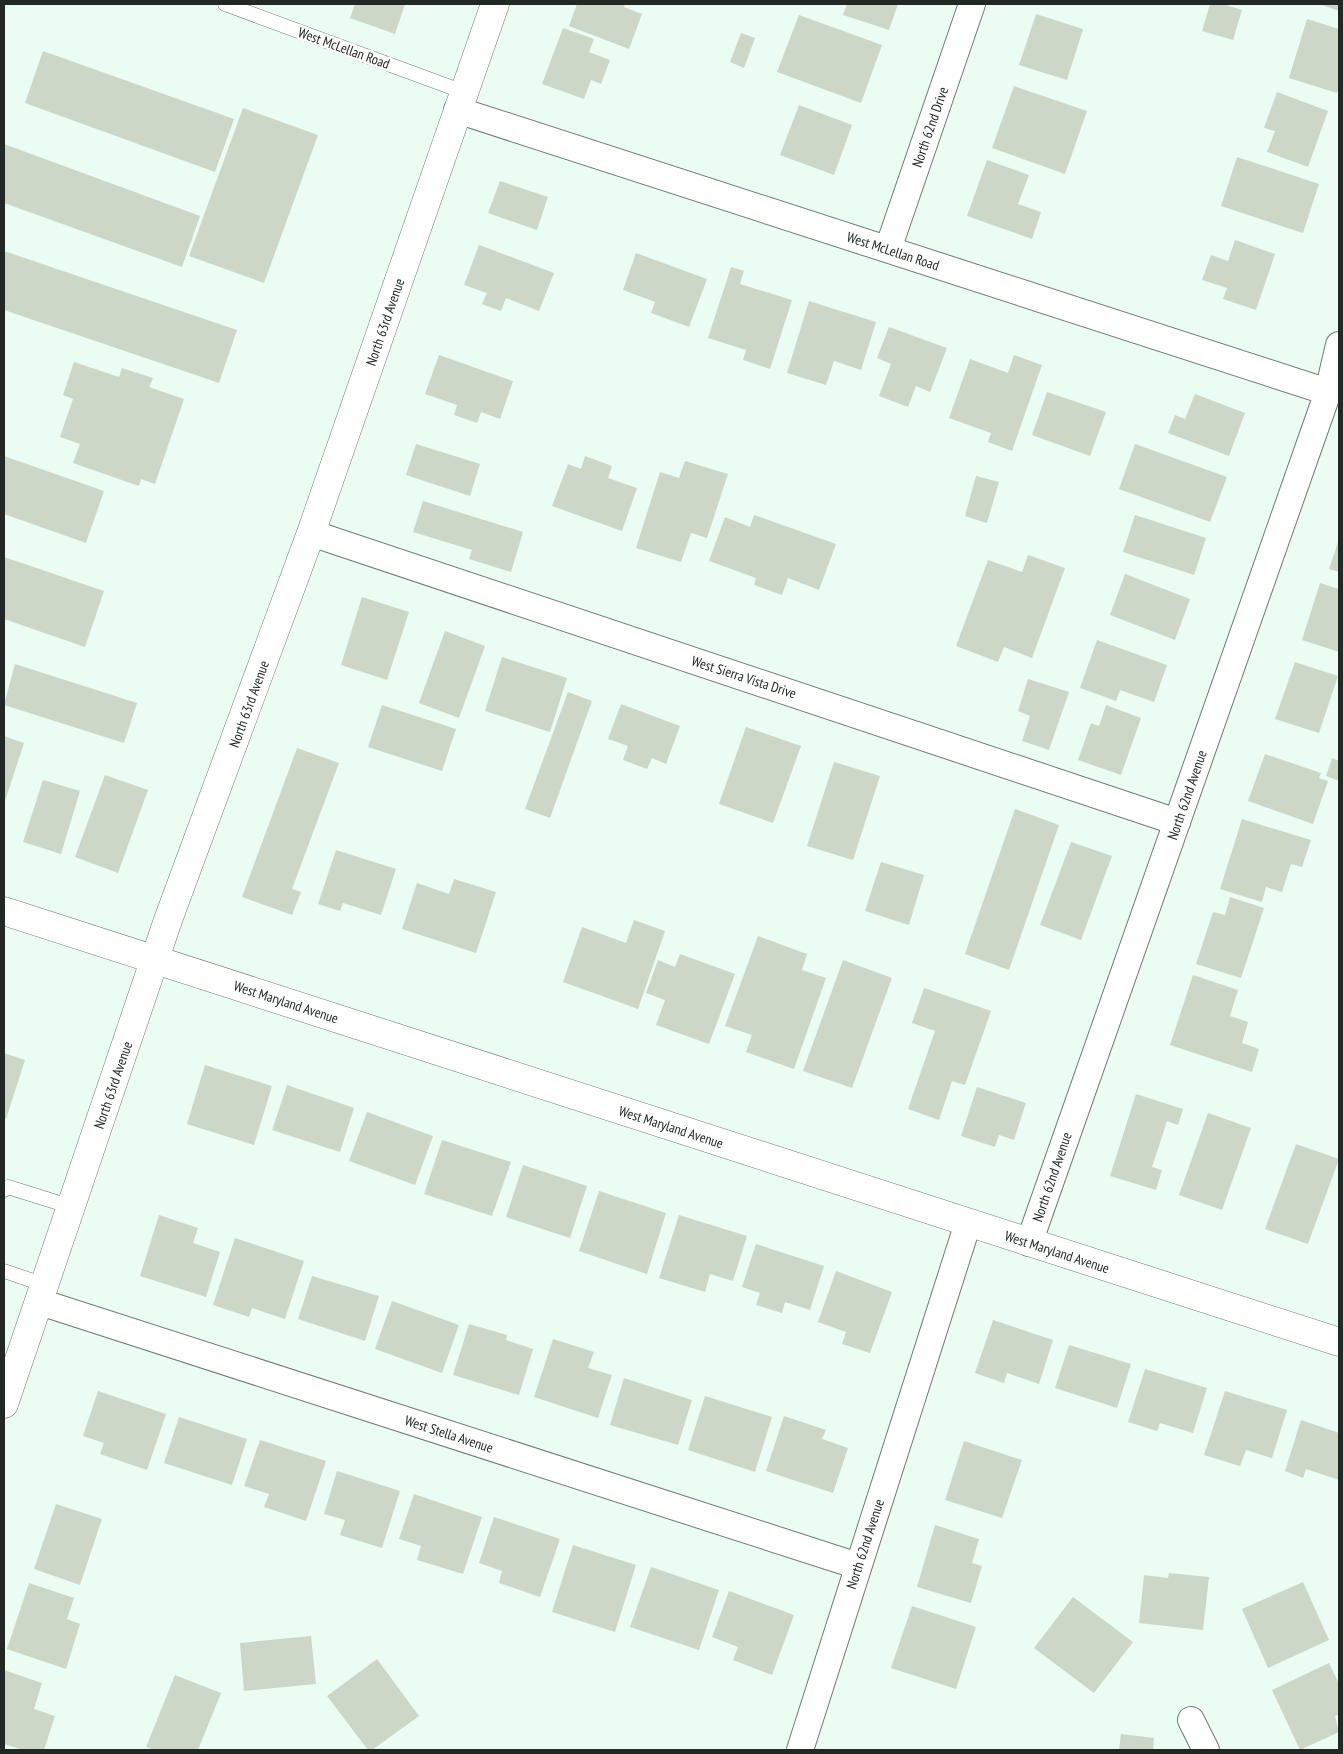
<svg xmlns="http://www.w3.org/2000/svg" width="1343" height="1754" font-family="'PT Sans Narrow',sans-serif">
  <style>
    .building { fill: #cdd7c8 }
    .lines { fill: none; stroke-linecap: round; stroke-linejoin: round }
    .lane-casing { stroke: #6d7c73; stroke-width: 15 }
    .street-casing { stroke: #6d7c73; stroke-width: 28 }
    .secondary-casing { stroke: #6d7c73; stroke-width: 29 }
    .lane { stroke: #fff; stroke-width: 14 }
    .street { stroke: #fff; stroke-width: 26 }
    .secondary { stroke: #fff; stroke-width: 28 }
    .labels { text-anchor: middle; stroke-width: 5; stroke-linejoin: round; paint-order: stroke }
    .street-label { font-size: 14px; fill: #222824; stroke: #fff }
  </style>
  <rect width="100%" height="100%" fill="#ebfcf2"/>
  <!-- building -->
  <g class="building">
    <path d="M355,4H405L395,34L350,18Z"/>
    <path d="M577,4H625L624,7L642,14L629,49L569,26Z"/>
    <path d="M847,4H898L889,30L843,15Z"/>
    <path d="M1210,4H1223L1242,10L1233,40L1202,31Z"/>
    <path d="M1319,4H1339V11Z"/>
    <path d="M1036,14L1083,29L1067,80L1019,65Z"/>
    <path d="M799,15L882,45L861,103L777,72Z"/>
    <path d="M1307,19L1339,29V86L1337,93L1289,78Z"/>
    <path d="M563,28L594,39L589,52L610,60L601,84L591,80L584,99L542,84Z"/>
    <path d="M741,33L755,38L744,68L730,62Z"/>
    <path d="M43,51L234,119L215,172L25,103Z"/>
    <path d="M1014,86L1087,111L1065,174L992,148Z"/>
    <path d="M1277,92L1328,111L1308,167L1267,152L1275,131L1264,128Z"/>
    <path d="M799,105L852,125L834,175L780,155Z"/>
    <path d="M243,108L318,135L264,283L189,256Z"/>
    <path d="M4,144L200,216L182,267L4,203Z"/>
    <path d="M1237,157L1319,184L1303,233L1221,206Z"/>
    <path d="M987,160L1029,175L1018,204L1041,212L1032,239L967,216Z"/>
    <path d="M500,181L548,197L537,230L488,213Z"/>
    <path d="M1235,240L1275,254L1256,310L1223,299L1227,288L1202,280L1211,255L1228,261Z"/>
    <path d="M479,245L554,273L539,311L506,298L501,311L482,304L487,293L464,285Z"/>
    <path d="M4,251L237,330L219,383L4,310Z"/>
    <path d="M636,253L707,279L689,327L651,313L655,302L623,290Z"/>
    <path d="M731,267L744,271L740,284L792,300L770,369L743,360L746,350L708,338Z"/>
    <path d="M809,301L876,322L861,370L834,361L826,385L787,373Z"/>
    <path d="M889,327L947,348L930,392L916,386L908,407L879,396L891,364L877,358Z"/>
    <path d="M439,355L513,381L500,419L481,412L477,423L454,415L457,405L425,394Z"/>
    <path d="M1014,355L1042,365L1012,451L988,442L991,433L949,418L970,359L1008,373Z"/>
    <path d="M74,362L119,377L122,368L153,378L149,387L184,399L155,484L141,479L139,486L73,463L80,444L60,437L73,399L63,395Z"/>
    <path d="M1047,392L1106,412L1090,456L1032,435Z"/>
    <path d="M1195,394L1245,413L1229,456L1168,433L1175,415L1185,419Z"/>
    <path d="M416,444L480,464L470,496L406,475Z"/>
    <path d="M1135,444L1227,477L1210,522L1119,489Z"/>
    <path d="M4,456L104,491L86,543L4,514Z"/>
    <path d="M585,456L612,466L608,478L637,488L622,531L552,506L568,464L581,469Z"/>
    <path d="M685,461L728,474L707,538L691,533L681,562L636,548L660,472L679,478Z"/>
    <path d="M976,476L999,482L987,523L965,516Z"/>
    <path d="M423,501L523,532L511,572L469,559L472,550L413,532Z"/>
    <path d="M754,515L836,544L819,590L788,578L782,595L754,585L756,578L709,561L725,517L750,527Z"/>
    <path d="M1135,515L1206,538L1194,575L1123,552Z"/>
    <path d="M1339,539V572L1329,569Z"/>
    <path d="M1028,555L1065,568L1032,658L1004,647L998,662L956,646L988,560L1022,572Z"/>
    <path d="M4,557L104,591L85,647L4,619Z"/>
    <path d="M1125,574L1190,599L1175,640L1110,615Z"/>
    <path d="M1320,583L1339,589V652L1302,640Z"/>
    <path d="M362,597L409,612L387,680L341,665Z"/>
    <path d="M445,631L485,646L459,718L419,703Z"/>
    <path d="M1097,640L1167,665L1154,702L1120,690L1116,701L1080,688Z"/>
    <path d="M502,657L567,678L550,732L485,711Z"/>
    <path d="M1295,662L1338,676L1319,733L1275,719Z"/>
    <path d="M15,664L137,703L124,743L4,705Z"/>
    <path d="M1028,679L1069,692L1049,750L1022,741L1030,716L1018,711Z"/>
    <path d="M568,692L592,701L550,818L525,809Z"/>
    <path d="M621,704L680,726L666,764L652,758L647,769L623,760L628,746L608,739Z"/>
    <path d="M382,705L456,729L442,771L368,747Z"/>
    <path d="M1106,705L1141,718L1121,775L1078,760L1091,723L1099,726Z"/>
    <path d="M746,727L801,746L773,823L719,804Z"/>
    <path d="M4,736L24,743L4,804Z"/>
    <path d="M297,748L339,763L292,889L301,892L292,915L242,897Z"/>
    <path d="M1265,754L1321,773L1319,778L1328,781L1313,824L1248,801Z"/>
    <path d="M1332,758L1339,761V781L1326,776Z"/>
    <path d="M834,762L880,776L853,860L807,846Z"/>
    <path d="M105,775L148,790L118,873L75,857Z"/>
    <path d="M43,780L80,791L61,854L23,842Z"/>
    <path d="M1015,809L1059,825L1009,970L965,954Z"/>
    <path d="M1242,819L1311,840L1302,867L1291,864L1282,892L1266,887L1262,902L1220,889Z"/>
    <path d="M1071,842L1112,856L1081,940L1040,925Z"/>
    <path d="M336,850L396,869L381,915L343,903L340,911L318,904Z"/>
    <path d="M881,862L924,875L909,925L865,911Z"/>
    <path d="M454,879L496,892L476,953L402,929L417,883L449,894Z"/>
    <path d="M1230,897L1264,908L1241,978L1196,964L1213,912L1225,915Z"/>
    <path d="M634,920L665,931L638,1009L563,982L582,927L626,943Z"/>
    <path d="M758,936L807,954L802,970L826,978L794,1069L746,1052L752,1035L725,1026Z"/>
    <path d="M680,954L735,974L709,1044L656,1025L665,1000L646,993L658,960L675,967Z"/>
    <path d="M843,960L892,978L852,1088L803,1071Z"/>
    <path d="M1193,975L1238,990L1230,1016L1248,1022L1242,1043L1259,1049L1252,1072L1170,1045Z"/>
    <path d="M924,988L991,1011L965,1085L952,1081L939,1120L908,1109L935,1031L912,1023Z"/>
    <path d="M4,1053L25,1060L6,1119L4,1118Z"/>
    <path d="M205,1065L272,1086L254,1145L187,1124Z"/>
    <path d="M287,1085L354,1108L340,1152L272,1130Z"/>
    <path d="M977,1087L1026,1103L1014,1140L999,1135L995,1147L961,1136Z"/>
    <path d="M1136,1094L1183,1109L1178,1125L1167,1121L1152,1167L1162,1170L1156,1190L1110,1176Z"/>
    <path d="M367,1112L433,1136L415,1185L349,1161Z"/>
    <path d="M1208,1113L1251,1128L1222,1210L1179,1195Z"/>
    <path d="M442,1140L511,1162L492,1216L424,1194Z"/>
    <path d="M1296,1144L1339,1159L1308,1244L1265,1229Z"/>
    <path d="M523,1165L587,1186L570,1238L506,1217Z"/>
    <path d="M599,1191L666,1213L647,1274L579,1251Z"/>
    <path d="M159,1215L198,1228L193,1243L220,1252L206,1297L140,1276Z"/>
    <path d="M679,1215L747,1236L733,1281L710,1274L705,1292L659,1278Z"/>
    <path d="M235,1238L304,1261L285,1319L252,1308L249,1317L213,1305Z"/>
    <path d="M756,1244L824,1266L810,1310L785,1302L782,1313L756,1305L760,1293L742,1287Z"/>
    <path d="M836,1271L892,1292L870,1353L842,1344L846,1332L818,1322Z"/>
    <path d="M312,1276L379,1296L365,1341L298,1319Z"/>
    <path d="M392,1301L459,1325L442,1373L375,1349Z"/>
    <path d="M993,1320L1053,1340L1039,1384L1007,1373L1004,1383L975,1373Z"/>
    <path d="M469,1324L507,1335L506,1340L533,1349L519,1395L453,1375Z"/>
    <path d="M553,1339L594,1352L588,1368L612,1375L598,1418L534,1397Z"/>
    <path d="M1069,1345L1131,1364L1117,1408L1055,1388Z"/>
    <path d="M1145,1369L1207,1388L1193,1433L1160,1423L1157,1431L1128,1422Z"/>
    <path d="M624,1378L692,1400L678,1445L610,1425Z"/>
    <path d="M98,1391L166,1414L147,1470L100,1454L104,1443L83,1436Z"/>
    <path d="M1225,1391L1287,1410L1272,1458L1246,1450L1240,1466L1204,1455Z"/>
    <path d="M705,1396L772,1417L755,1472L688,1450Z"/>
    <path d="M784,1416L826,1430L822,1439L848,1448L833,1493L766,1471Z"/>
    <path d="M179,1417L247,1439L232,1485L164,1463Z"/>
    <path d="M1301,1420L1339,1433V1480L1306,1469L1303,1478L1285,1471Z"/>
    <path d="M260,1440L326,1461L306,1521L264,1507L269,1494L244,1486Z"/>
    <path d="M964,1441L1022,1460L1002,1518L945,1500Z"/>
    <path d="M337,1471L400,1491L382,1548L340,1535L345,1520L324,1514Z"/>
    <path d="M414,1494L482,1517L463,1574L417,1560L421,1546L399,1539Z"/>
    <path d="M56,1504L102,1519L80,1585L34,1569Z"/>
    <path d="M494,1517L560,1539L540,1597L499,1583L502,1571L479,1563Z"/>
    <path d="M935,1525L979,1539L972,1563L982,1566L971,1603L917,1587Z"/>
    <path d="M573,1545L636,1565L615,1632L552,1612Z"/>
    <path d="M651,1567L719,1590L699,1650L630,1627Z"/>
    <path d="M1169,1573L1209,1577L1203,1630L1139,1623L1144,1575L1168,1578Z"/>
    <path d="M1303,1582L1329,1640L1268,1668L1242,1609Z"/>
    <path d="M29,1583L74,1598L67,1619L80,1624L66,1669L7,1649Z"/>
    <path d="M729,1591L794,1615L772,1675L733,1660L738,1647L712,1637Z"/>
    <path d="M1073,1597L1133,1642L1094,1693L1034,1648Z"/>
    <path d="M912,1606L976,1627L956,1689L891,1668Z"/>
    <path d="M311,1636L316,1684L244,1691L240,1643Z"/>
    <path d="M377,1659L419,1716L372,1750H368L327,1696Z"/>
    <path d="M1329,1663L1339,1684V1714L1335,1716L1339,1732L1300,1750L1272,1690Z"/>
    <path d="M4,1670L42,1683L34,1709L55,1716L44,1750H23L4,1744Z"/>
    <path d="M175,1675L221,1693L198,1750H155L146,1747Z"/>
    <path d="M1121,1734L1154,1738L1153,1750H1119Z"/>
  </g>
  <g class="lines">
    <!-- lane casing -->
    <g class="lane-casing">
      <g id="lane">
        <path d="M225,4L464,92"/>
        <path d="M4,1190L8,1187L72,1207"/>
        <path d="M4,1271L45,1285"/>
      </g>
    </g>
    <!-- street casing -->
    <g class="street-casing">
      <g id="street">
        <path d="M457,110L1328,392"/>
        <path d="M888,249L972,4"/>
        <path d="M311,533L1177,822"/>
        <path d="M1029,1243L1328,392L1339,345"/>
        <path d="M40,1302L858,1566"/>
        <path d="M1191,1720L1206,1750"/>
        <path d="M800,1750L968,1223"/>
      </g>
    </g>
    <!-- secondary casing -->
    <g class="secondary-casing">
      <g id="secondary">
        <path d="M4,911L1339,1342"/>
        <path d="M4,1404L168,920L311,533L495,4"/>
      </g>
    </g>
    <!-- lane -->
    <use href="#lane" class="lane"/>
    <!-- street -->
    <use href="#street" class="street"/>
    <!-- secondary -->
    <use href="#secondary" class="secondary"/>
  </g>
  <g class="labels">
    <!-- street labels -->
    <g class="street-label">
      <text transform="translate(344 48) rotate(20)" y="5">West McLellan Road</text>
      <text transform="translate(930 127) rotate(-71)" y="5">North 62nd Drive</text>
      <text transform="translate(893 251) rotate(18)" y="5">West McLellan Road</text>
      <text transform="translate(385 322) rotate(-71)" y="5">North 63rd Avenue</text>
      <text transform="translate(744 677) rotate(18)" y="5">West Sierra Vista Drive</text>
      <text transform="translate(249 704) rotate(-70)" y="5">North 63rd Avenue</text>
      <text transform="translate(1187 795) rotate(-71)" y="5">North 62nd Avenue</text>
      <text transform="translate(286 1002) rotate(18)" y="5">West Maryland Avenue</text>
      <text transform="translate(113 1085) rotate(-71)" y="5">North 63rd Avenue</text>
      <text transform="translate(671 1127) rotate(18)" y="5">West Maryland Avenue</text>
      <text transform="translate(1052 1177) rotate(-71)" y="5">North 62nd Avenue</text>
      <text transform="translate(1057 1252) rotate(18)" y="5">West Maryland Avenue</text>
      <text transform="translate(449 1434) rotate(18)" y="5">West Stella Avenue</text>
      <text transform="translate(865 1544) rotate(-72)" y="5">North 62nd Avenue</text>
    </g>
  </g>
  <!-- border -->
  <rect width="1343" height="1754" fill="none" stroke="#222824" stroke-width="10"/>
</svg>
